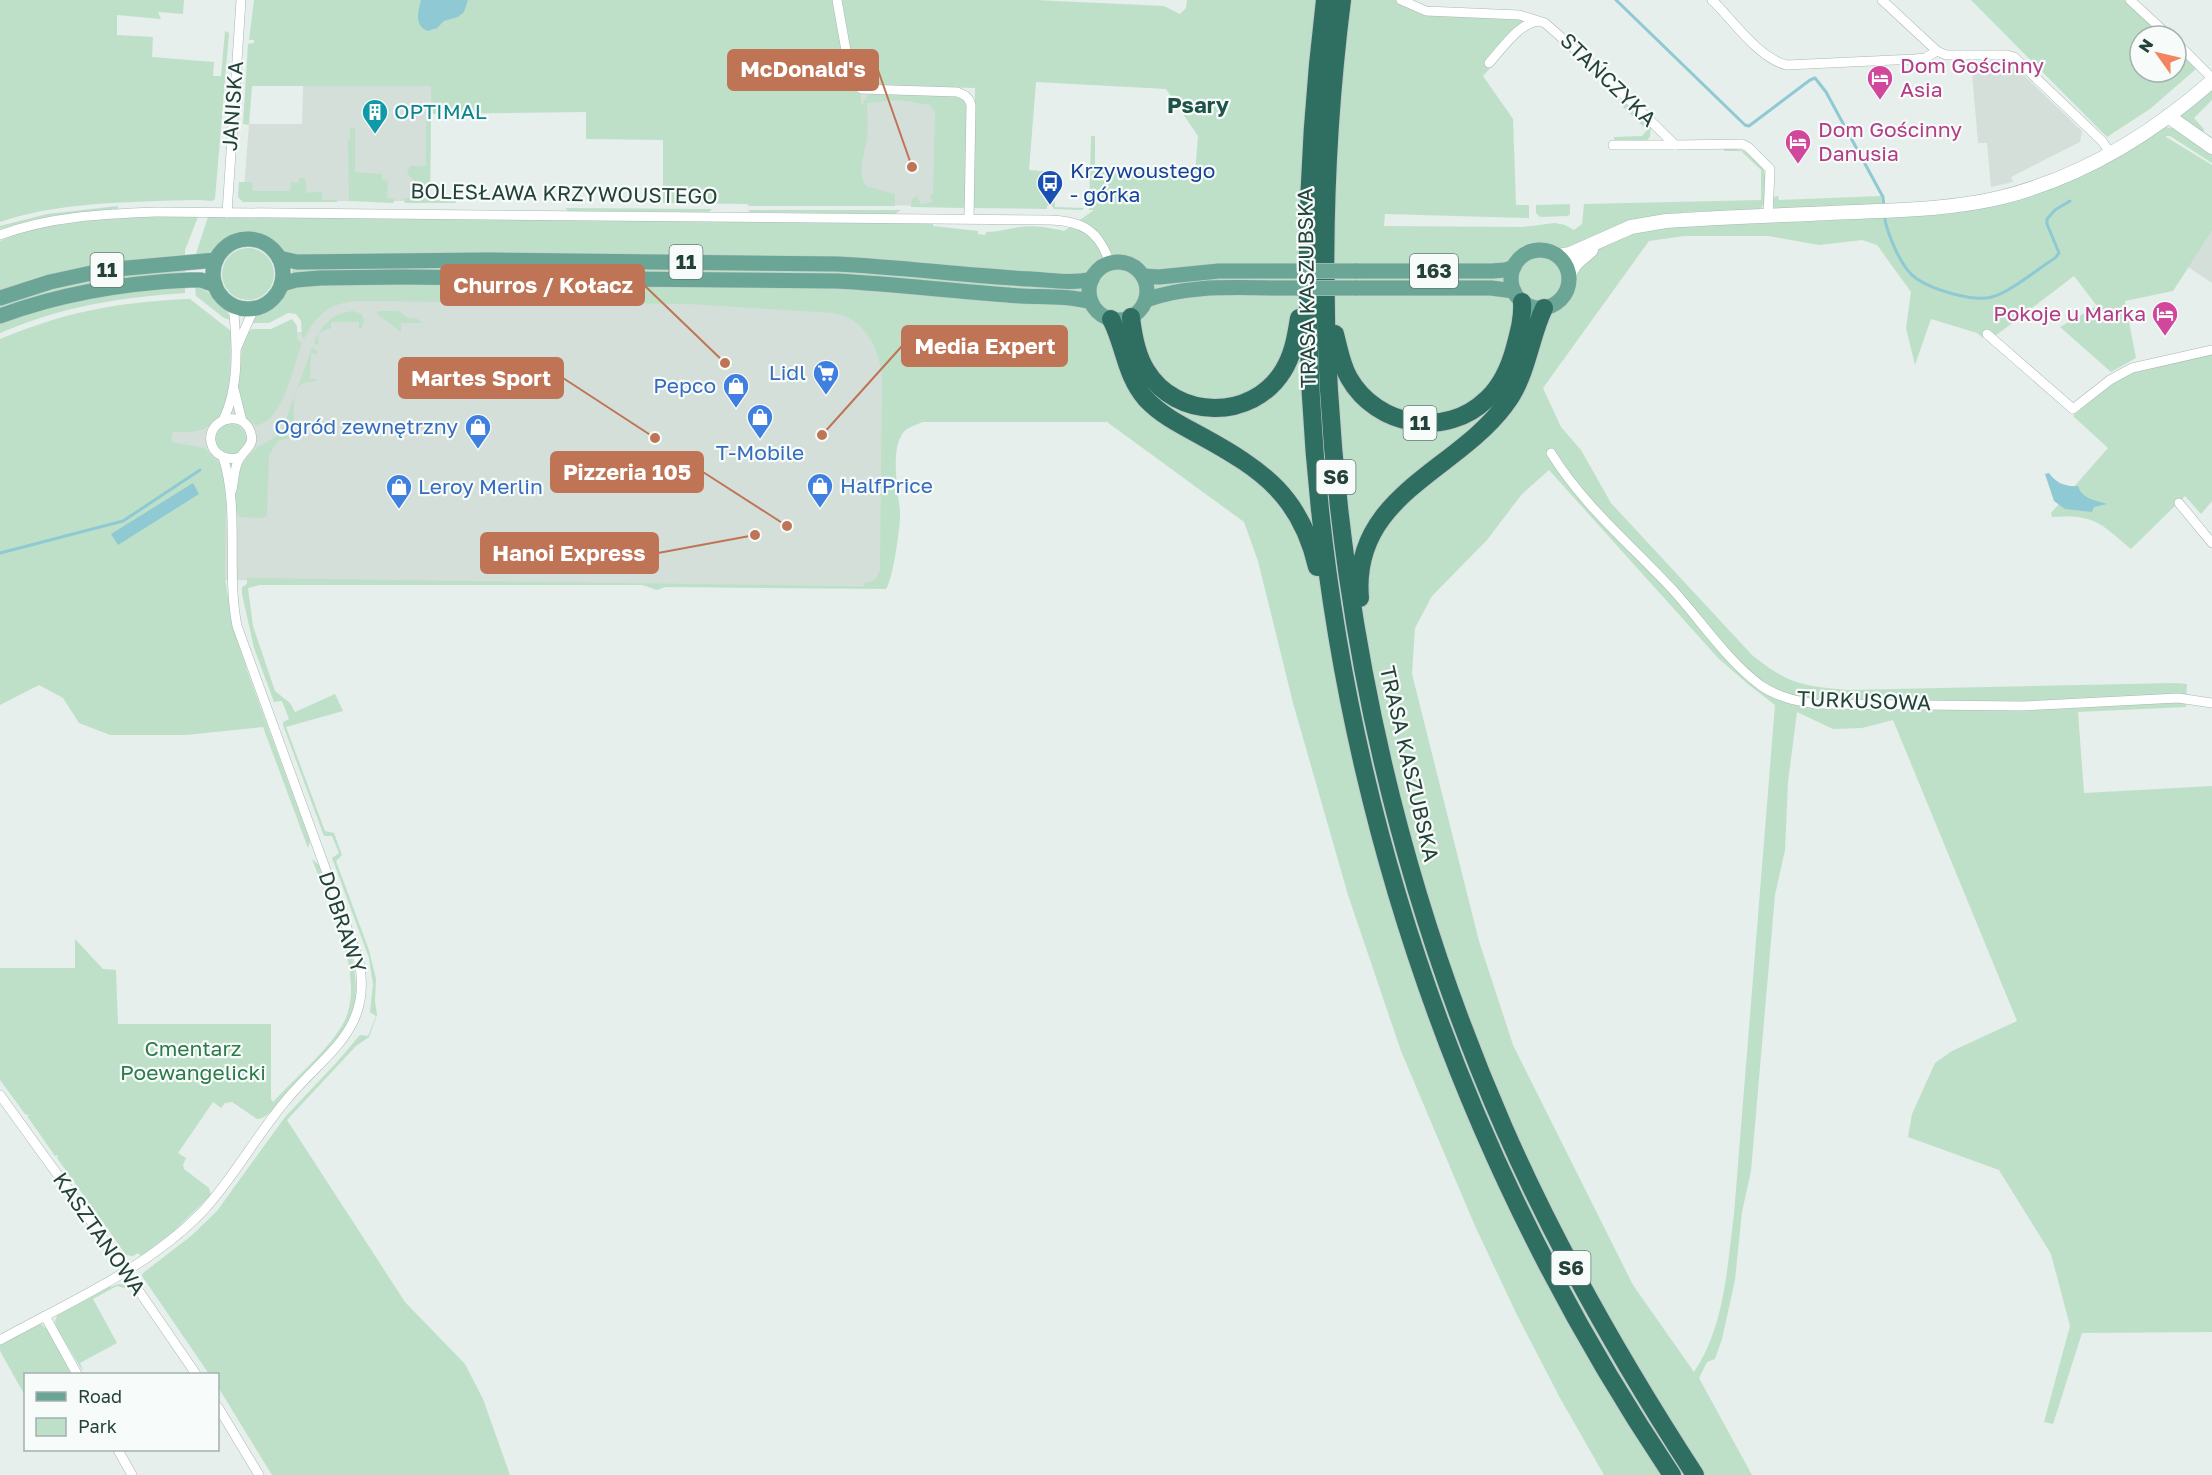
<svg xmlns="http://www.w3.org/2000/svg" width="2212" height="1475" font-family="'Golos Text',sans-serif">
  <style>
    .built { fill: #d4dfda }
    .green { fill: #bfe0c8; fill-rule: evenodd }
    .water { fill: #8ec9d4 }
    .lines { fill: none; stroke-linecap: round; stroke-linejoin: round }
    .stream { stroke: #8ec9d4; stroke-width: 3 }
    .street-casing { stroke: #a8b8b2; stroke-width: 10 }
    .secondary-casing { stroke: #a4bbb3; stroke-width: 15 }
    .primary-casing { stroke: #c2cac8; stroke-width: 16 }
    .highway-casing { stroke: #c2cac8; stroke-width: 20 }
    .street { stroke: #fff; stroke-width: 9 }
    .secondary { stroke: #fff; stroke-width: 14 }
    .primary { stroke: #6aa596; stroke-width: 15 }
    .highway { stroke: #2f6f62; stroke-width: 18 }
    .primary-bridge-casing { stroke: #c2cac8; stroke-width: 16; stroke-linecap: butt }
    .primary-bridge { stroke: #6aa596; stroke-width: 15 }
    .labels { text-anchor: middle; stroke-width: 4.5; stroke-linejoin: round; paint-order: stroke }
    .shield { fill: #f7fbf9; stroke: #637a73; stroke-width: 1.5 }
    .shield-label { font-size: 20px; font-weight: bold; fill: #24423a }
    .hotel-label { font-size: 21px; fill: #b23c85; stroke: #f7fbf9; text-anchor: start }
    .street-label { font-size: 21px; fill: #24423a; stroke: #f7fbf9 }
    .culture-label { font-size: 21px; fill: #0d838f; stroke: #f7fbf9; text-anchor: start }
    .transit-label { font-size: 21px; fill: #164399; stroke: #f7fbf9; text-anchor: start }
    .shop-label { font-size: 21px; fill: #366cbe; stroke: #f7fbf9; text-anchor: end }
    .park-label { font-size: 21px; fill: #2d7a4b; stroke: #f7fbf9 }
    .neighbourhood-label { font-size: 22px; font-weight: bold; fill: #1f5548; stroke: #f7fbf9 }
    .leader { fill: none; stroke: #c07456; stroke-width: 2 }
    .callout-dot { fill: #c07456; stroke: #f7fbf9; stroke-width: 2 }
    .callout { fill: #c07456; stroke: #c07456; stroke-width: 2 }
    .callout-label { font-size: 22px; text-anchor: middle; font-weight: bold; fill: #fff }
  </style>
  <rect width="100%" height="100%" fill="#e6efeb"/>
  <!-- built -->
  <g class="built">
    <path d="M2008,60L2082,131L2080,142L2011,177L2013,182L1991,187L1987,143H1978L1971,62Z"/>
    <path d="M431,85L430,201H243L249,124H302L303,86Z"/>
    <path d="M861,93L961,96L957,206L857,205Z"/>
    <path d="M2212,231V283L2188,267Z"/>
    <path d="M326,297L888,298L884,586L217,580L172,443L173,432L224,326L231,331L301,332Z"/>
  </g>
  <!-- green -->
  <g class="green">
    <path d="M0,0H184L183,14L158,12L161,19L117,15V35L153,37L152,57L214,62L213,76H221L225,31L229,33L215,199L212,201C194,199 174,201 156,201C104,203 50,205 0,222Z"/>
    <path d="M254,0H834L846,75L861,90V106L868,95L877,93L961,96L968,103L965,206L963,208L911,207L912,199L917,196L921,204L932,202L930,197L933,193L935,112L930,105C917,103 904,100 891,100C883,101 875,103 867,103C867,116 869,131 866,143C864,156 857,174 866,186L895,194V206H749L747,204L663,203V140L586,139V112L431,114L430,200L456,201V203H405L403,198H420L425,190L407,174L410,166H426V114L431,113V86H252L249,125L243,124L248,44L254,43V40H249Z"/>
    <path d="M842,0H1035L1164,6L1180,14L1186,8L1187,0H1395L1422,12L1513,16L1523,20L1521,25L1486,62L1491,67L1483,76L1513,119L1516,205H1529V218L1385,214L1384,226L1522,227L1555,223L1565,225L1574,230L1582,224L1584,204L1761,200V170L1741,151H1724V148C1750,148 1768,161 1766,188C1766,197 1766,204 1759,210L1683,212V224L1883,217V220H1885L1886,217L1982,206L2165,127L2176,129L2212,152V163L2170,136H2166V137L2212,165V231L2173,291L2125,301L2136,358L2111,372L2060,327L2097,306L2074,276L1995,336L1988,332L1983,338L1977,333L1931,319L1915,365L1906,328L1911,292L1877,245L1862,240L1819,245L1768,236H1684L1649,241L1543,388L1561,427L1581,450L1611,503L1752,655C1788,684 1802,686 1848,690L2176,683L2187,684L2186,707L2078,712L2084,793L2212,786V1332L2082,1333L2053,1424L2044,1422L2070,1326L2051,1254L1999,1170L1908,1137L1912,1114L1935,1063L1952,1051L2017,1021L1893,720L1862,728L1833,729L1797,712L1788,782L1785,850L1775,895L1751,1171L1742,1212L1735,1280L1722,1339L1715,1359L1707,1362L1699,1378L1752,1475H1604L1560,1398L1517,1315L1475,1226L1401,1051L1348,895L1293,703L1258,561L1244,522L1107,422H923C916,425 907,427 903,433C890,450 898,491 900,511C901,524 893,579 886,589L665,587L657,590L642,585H260L248,588L253,626L275,691L290,703L295,712L335,694L343,711L286,727L325,831L334,833L342,855L336,861L369,950L376,979L375,1001L377,1015L369,1037L356,1046L287,1120L405,1302L465,1364L483,1399L510,1475H272L218,1387V1374H209L142,1276L143,1273L191,1236L217,1211L285,1117L337,1062L360,1035L368,1036L376,1016L370,1012L373,984L369,958L332,858L339,853L332,836H324L283,725V722L289,719L282,701L274,702L254,648L242,594V587L247,584V578L864,586L865,583L875,580L880,570L882,378C880,349 864,317 833,313L687,304L356,301C329,303 316,315 304,339L302,336L301,321L296,314L288,313L269,323H251L254,317L273,307L286,292L296,286L347,283L1011,290L292,274V268L346,266L1012,273L297,256L285,252L264,235L248,232L228,237L211,252L195,257L208,217L933,223V226L978,231V234L985,235L986,232C998,232 1008,229 1020,227C1034,225 1051,228 1064,231L1094,210H1089L1091,136H1095V172L1195,173L1198,136L1166,89L1036,82L1029,170L1053,172L1055,207L1084,208L1082,210L1054,209L1052,206H1047V209L973,208L975,88L861,85L855,77ZM1549,470L1718,658L1749,685L1775,705L1734,1214C1727,1267 1725,1326 1694,1372L1633,1285L1513,1045L1479,941L1412,674L1415,628L1432,596L1487,540L1522,494Z"/>
    <path d="M1971,0H2127L2163,36H2140V72H2176V48L2196,69L2150,109L2107,137Z"/>
    <path d="M2212,87V100L2194,118L2204,129L2203,134L2180,118V115Z"/>
    <path d="M1621,100L1626,101L1651,125L1650,137L1645,142L1614,143V137L1642,136L1647,130L1618,102Z"/>
    <path d="M350,128H355V172L382,174V180L388,181L387,198L395,199L393,203L349,201L348,140L350,139Z"/>
    <path d="M299,178H305L307,193L322,191V200H336L338,202H243L238,197L239,182H252L253,191H290L291,182H299Z"/>
    <path d="M1776,196H1778L1779,200L1881,196L1882,204H1878L1774,209L1772,199Z"/>
    <path d="M1570,204V214L1568,216L1540,217L1536,213V205Z"/>
    <path d="M118,206V209L54,216L0,229V226L47,214Z"/>
    <path d="M565,208L712,209L709,212L568,211Z"/>
    <path d="M748,210H901L895,214L750,212Z"/>
    <path d="M126,217H198L185,250V257L0,292V241C40,224 84,221 126,217Z"/>
    <circle cx="248" cy="274" r="26"/>
    <path d="M185,269V274L0,310V304L10,300L91,279Z"/>
    <path d="M185,286V293C116,298 64,306 0,333V322L93,295Z"/>
    <path d="M195,286C210,290 225,304 231,320L224,318L196,296Z"/>
    <path d="M185,299H190L231,331C230,351 231,394 223,411C220,417 211,425 206,428C196,433 183,432 173,432L172,442L204,448L222,466L226,501L225,578L233,626L247,670L310,841L308,848L263,727L186,735H110L79,723L63,698L39,685L0,705V339C65,312 114,303 185,299Z"/>
    <path d="M353,311L362,314L364,320L362,328L359,329V322H331V328L319,333L318,345L314,343C322,325 332,313 353,311Z"/>
    <path d="M378,311H398L408,318L418,319L422,323H401V332L377,314Z"/>
    <path d="M292,319L297,326V339L302,344C293,366 283,423 256,425C228,412 240,357 246,333L252,329H271Z"/>
    <path d="M312,348L317,351L318,354H311L310,379H317V381C314,382 307,381 303,383C292,389 294,410 294,421H287V436L294,437L278,441L269,455L267,516L263,518L240,517C235,510 236,503 236,495C237,476 240,461 256,449C265,442 274,440 282,430Z"/>
    <path d="M2212,353V501L2201,514L2185,496L2131,549C2100,523 2095,514 2052,517L2051,513L2108,448L2073,416L2117,379L2129,373Z"/>
    <circle cx="231" cy="439" r="15"/>
    <path d="M312,859L319,865C336,911 374,982 346,1028C333,1048 313,1065 296,1083C287,1092 269,1120 257,1119L232,1102L225,1103L221,1108L213,1102L178,1153L186,1158L183,1165L184,1169L209,1188L211,1195L173,1232L141,1256L138,1253L133,1256L126,1255L57,1158L58,1155L55,1156L27,1116H30L25,1114L0,1080V968H75V939L103,969L116,970L118,1024H271V1099L273,1102C296,1077 328,1051 344,1022C367,977 328,903 312,859Z"/>
    <path d="M118,1284L125,1285L135,1298V1299L128,1289L117,1286L93,1299L117,1343L80,1363L83,1370H82L56,1327L55,1321L58,1313L109,1285L111,1287Z"/>
    <path d="M41,1324L49,1331L72,1373L26,1374L25,1393L24,1394L0,1351V1345L36,1325Z"/>
  </g>
  <!-- water -->
  <g class="water">
    <path d="M421,0H468L464,12L458,17L444,21L437,28L428,31C414,26 418,12 421,0Z"/>
    <path d="M2049,473C2056,483 2065,487 2078,486C2082,499 2095,500 2107,504L2094,507L2092,512L2065,509L2054,501L2045,474Z"/>
    <path d="M193,483L199,494L118,545L111,534Z"/>
  </g>
  <g class="lines">
    <!-- stream -->
    <g class="stream">
      <path d="M1616,0L1745,125L1749,126L1810,80L1815,78L1826,92L1883,197L1884,208"/>
      <path d="M1884,215C1887,233 1901,269 1917,279C1934,290 1972,302 1992,297C2009,293 2039,268 2055,258L2059,253L2047,224V219L2055,210L2070,201"/>
      <path d="M0,553L123,521L200,470"/>
    </g>
    <!-- street casing -->
    <g class="street-casing">
      <g id="street">
        <path d="M837,0L851,79L855,85L862,89L957,92C965,95 969,97 971,105L969,219"/>
        <path d="M1401,0L1426,11L1519,15L1545,23L1605,76L1675,145L1742,144L1748,147L1770,169L1768,216"/>
        <path d="M1712,0C1733,20 1759,59 1787,65L1915,59L1925,58L1937,51"/>
        <path d="M1882,0L1937,51L1946,55H2007L2014,57L2102,141L2111,154"/>
        <path d="M2130,0L2169,36"/>
        <path d="M2176,42L2212,78"/>
        <path d="M1489,63C1502,49 1518,24 1538,21"/>
        <path d="M1613,145H1675"/>
        <path d="M227,213L241,0"/>
        <path d="M0,235C50,216 105,214 157,212L1050,220C1083,221 1099,231 1110,263"/>
        <path d="M1987,334L2073,409L2110,380L2132,368L2212,350"/>
        <path d="M237,347L254,308"/>
        <path d="M234,389L242,421"/>
        <path d="M223,420C240,387 237,341 233,305"/>
        <path d="M1551,453C1583,505 1632,546 1673,590C1702,622 1726,659 1760,685C1777,697 1796,701 1816,704L2023,706L2178,698L2212,703"/>
        <path d="M232,490C234,481 234,467 239,459C245,449 256,445 250,431C242,409 207,419 211,442C214,456 228,461 240,457"/>
        <path d="M2179,503L2212,543"/>
        <path d="M0,1095L86,1214L196,1374"/>
        <path d="M45,1316L77,1374"/>
        <path d="M0,1340C69,1302 147,1269 203,1211C235,1176 257,1134 288,1098C326,1053 373,1029 359,961L237,626C226,570 240,510 223,457"/>
        <path d="M218,1407L259,1475"/>
        <path d="M118,1450L132,1475"/>
      </g>
    </g>
    <!-- secondary casing -->
    <g class="secondary-casing">
      <g id="secondary">
        <path d="M2168,116L2212,147"/>
        <path d="M1558,256L1570,254L1631,227L1666,221C1728,217 1791,215 1853,212C1903,210 1954,209 2003,197C2081,177 2152,134 2212,81"/>
        <path d="M1569,273L1576,263L1591,250"/>
      </g>
    </g>
    <!-- primary casing -->
    <g class="primary-casing">
      <g id="primary">
        <circle cx="248" cy="274" r="35"/>
        <circle cx="1540" cy="279" r="29"/>
        <path d="M279,258L297,262L487,260L837,264C902,267 967,276 1031,279C1051,280 1072,284 1092,279"/>
        <circle cx="1118" cy="291" r="29"/>
        <path d="M1355,271H1492L1505,270L1514,267"/>
        <path d="M1143,276L1159,277L1219,271H1281"/>
        <path d="M282,284L296,280L320,278L400,277L837,281C894,284 951,291 1008,295C1035,298 1065,294 1091,302"/>
        <path d="M1355,288H1491L1514,291"/>
        <path d="M0,298L50,282L105,270L216,260"/>
        <path d="M1146,300C1188,284 1237,288 1281,288"/>
        <path d="M0,316C62,293 124,283 190,280H201L215,285"/>
      </g>
    </g>
    <!-- highway casing -->
    <g class="highway-casing">
      <g id="highway">
        <path d="M1325,0C1261,524 1377,1035 1672,1475"/>
        <path d="M1342,0C1294,379 1351,778 1504,1128C1557,1249 1623,1364 1695,1475"/>
        <path d="M1131,317C1133,335 1136,354 1146,370C1176,420 1252,421 1283,371C1293,355 1296,337 1299,318"/>
        <path d="M1111,319C1125,346 1125,375 1146,399C1162,416 1183,426 1203,437C1263,470 1301,497 1317,567"/>
        <path d="M1335,334C1339,349 1341,364 1349,378C1377,427 1446,439 1487,399C1502,385 1510,366 1515,347C1519,332 1523,318 1522,302"/>
        <path d="M1360,598C1351,496 1455,472 1505,405C1527,377 1529,340 1544,308"/>
      </g>
    </g>
    <!-- street -->
    <use href="#street" class="street"/>
    <!-- secondary -->
    <use href="#secondary" class="secondary"/>
    <!-- primary -->
    <use href="#primary" class="primary"/>
    <!-- highway -->
    <use href="#highway" class="highway"/>
    <!-- primary-bridge casing -->
    <g class="primary-bridge-casing">
      <g id="primary-bridge">
        <path d="M1281,271H1355"/>
        <path d="M1281,288H1355"/>
      </g>
    </g>
    <!-- primary-bridge -->
    <use href="#primary-bridge" class="primary-bridge"/>
  </g>
  <!-- icons -->
  <defs>
    <g id="hotel-pin" transform="scale(1.35)"><path d="M0 17L-7.5 6A9.5 9.5 0 1 1 7.5 6Z" fill="#d1479c" stroke="#f7fbf9"/><path d="M-6-4.5h1.5V1H6V5H4.5V3h-9V5H-6ZM-4 0a1.8 1.8 0 1 1 3.6 0ZM.5 0V-2.5h3Q6-2.5 6 0Z" fill="#fff"/></g>
    <g id="building-pin" transform="scale(1.35)"><path d="M0 17L-7.5 6A9.5 9.5 0 1 1 7.5 6Z" fill="#0f9aa8" stroke="#f7fbf9"/><path d="M-4-6H4V6H1V3H-1V6H-4ZM-2.5-4.3h1.7v1.8h-1.7ZM.8-4.3h1.7v1.8H.8ZM-2.5-1h1.7V.8h-1.7ZM.8-1h1.7V.8H.8Z" fill="#fff"/></g>
    <g id="bus-pin" transform="scale(1.35)"><path d="M0 17L-7.5 6A9.5 9.5 0 1 1 7.5 6Z" fill="#1a4fb4" stroke="#f7fbf9"/><path d="M-5-6H5V4H4V6H2V4H-2V6H-4V4H-5ZM-3.5-4V0h7V-4ZM-3.5 1.2v1.5H-2V1.2ZM2 1.2v1.5H3.5V1.2Z" fill="#fff"/></g>
    <g id="supermarket-pin" transform="scale(1.35)"><path d="M0 17L-7.5 6A9.5 9.5 0 1 1 7.5 6Z" fill="#3f7fe0" stroke="#f7fbf9"/><path d="M-6-5.5h2.5l.6 2H6L4.5 2H-2.5L-4.4-4H-6ZM-1.5 3.2a1.3 1.3 0 1 0 .1 0ZM3 3.2a1.3 1.3 0 1 0 .1 0Z" fill="#fff"/></g>
    <g id="shop-pin" transform="scale(1.35)"><path d="M0 17L-7.5 6A9.5 9.5 0 1 1 7.5 6Z" fill="#3f7fe0" stroke="#f7fbf9"/><path d="M-5-2.5h2.3a2.7 3.5 0 0 1 5.4 0H5L5.5 6h-11ZM-1.5-2.5h3a1.5 2.3 0 0 0-3 0Z" fill="#fff"/></g>
  </defs>
  <g fill-rule="evenodd">
    <use href="#hotel-pin" x="1880" y="78"/>
    <use href="#building-pin" x="375" y="112"/>
    <use href="#hotel-pin" x="1798" y="142"/>
    <use href="#bus-pin" x="1050" y="183"/>
    <use href="#hotel-pin" x="2165" y="314"/>
    <use href="#supermarket-pin" x="826" y="373"/>
    <use href="#shop-pin" x="736" y="386"/>
    <use href="#shop-pin" x="760" y="417"/>
    <use href="#shop-pin" x="478" y="427"/>
    <use href="#shop-pin" x="820" y="486"/>
    <use href="#shop-pin" x="399" y="487"/>
  </g>
  <g class="labels">
    <!-- shield labels -->
    <g class="shield">
      <rect x="669.5" y="245" width="33" height="34" rx="4.5"/>
      <rect x="90.5" y="253" width="33" height="34" rx="4.5"/>
      <rect x="1410" y="254" width="48" height="34" rx="4.5"/>
      <rect x="1403.5" y="406" width="33" height="34" rx="4.5"/>
      <rect x="1316.5" y="460" width="39" height="34" rx="4.5"/>
      <rect x="1551.5" y="1251" width="39" height="34" rx="4.5"/>
    </g>
    <g class="shield-label">
      <text x="686" y="269">11</text>
      <text x="107" y="277">11</text>
      <text x="1434" y="278">163</text>
      <text x="1420" y="430">11</text>
      <text x="1336" y="484">S6</text>
      <text x="1571" y="1275">S6</text>
    </g>
    <!-- hotel labels -->
    <g class="hotel-label">
      <text x="1900" y="73">Dom Gościnny<tspan x="1900" dy="24">Asia</tspan></text>
      <text x="1818" y="137">Dom Gościnny<tspan x="1818" dy="24">Danusia</tspan></text>
      <text x="2146" y="321" text-anchor="end">Pokoje u Marka</text>
    </g>
    <!-- street labels -->
    <g class="street-label">
      <text transform="translate(1608 80) rotate(44)" y="7">STAŃCZYKA</text>
      <text transform="translate(233 106) rotate(-86)" y="7">JANISKA</text>
      <text transform="translate(564 194) rotate(1)" y="7">BOLESŁAWA KRZYWOUSTEGO</text>
      <text transform="translate(1307 288) rotate(-91)" y="7">TRASA KASZUBSKA</text>
      <text transform="translate(1864 701) rotate(2)" y="7">TURKUSOWA</text>
      <text transform="translate(1409 764) rotate(77)" y="7">TRASA KASZUBSKA</text>
      <text transform="translate(342 922) rotate(71)" y="7">DOBRAWY</text>
      <text transform="translate(99 1234) rotate(55)" y="7">KASZTANOWA</text>
    </g>
    <!-- culture labels -->
    <g class="culture-label">
      <text x="394" y="119">OPTIMAL</text>
    </g>
    <!-- transit labels -->
    <g class="transit-label">
      <text x="1070" y="178">Krzywoustego<tspan x="1070" dy="24">- górka</tspan></text>
    </g>
    <!-- shop labels -->
    <g class="shop-label">
      <text x="806" y="380">Lidl</text>
      <text x="716" y="393">Pepco</text>
      <text x="458" y="434">Ogród zewnętrzny</text>
      <text x="760" y="460" text-anchor="middle">T-Mobile</text>
      <text x="840" y="493" text-anchor="start">HalfPrice</text>
      <text x="418" y="494" text-anchor="start">Leroy Merlin</text>
    </g>
    <!-- park labels -->
    <g class="park-label">
      <text x="193" y="1056">Cmentarz<tspan x="193" dy="24">Poewangelicki</tspan></text>
    </g>
    <!-- neighbourhood labels -->
    <g class="neighbourhood-label">
      <text x="1198" y="113">Psary</text>
    </g>
  </g>
  <!-- callouts -->
  <path class="leader" d="M912 167L878 70M725 363L644 285M822 435L902 346M655 438L563 378M787 526L703 472M755 535L658 553"/>
  <g class="callout-dot">
    <circle cx="912" cy="167" r="6"/>
    <circle cx="725" cy="363" r="6"/>
    <circle cx="822" cy="435" r="6"/>
    <circle cx="655" cy="438" r="6"/>
    <circle cx="787" cy="526" r="6"/>
    <circle cx="755" cy="535" r="6"/>
  </g>
  <g class="callout">
    <rect x="728" y="50" width="150" height="40" rx="6"/>
    <rect x="441" y="265" width="203" height="40" rx="6"/>
    <rect x="902" y="326" width="165" height="40" rx="6"/>
    <rect x="399" y="358" width="164" height="40" rx="6"/>
    <rect x="551" y="452" width="152" height="40" rx="6"/>
    <rect x="481" y="533" width="177" height="40" rx="6"/>
  </g>
  <g class="callout-label">
    <text x="803" y="77">McDonald's</text>
    <text x="543" y="293">Churros / Kołacz</text>
    <text x="985" y="354">Media Expert</text>
    <text x="481" y="386">Martes Sport</text>
    <text x="627" y="480">Pizzeria 105</text>
    <text x="569" y="561">Hanoi Express</text>
  </g>
  <!-- legend -->
  <rect x="24" y="1373" width="195" height="78" fill="#f7fbf9" stroke="#a3b1ad" stroke-width="1.5"/>
  <rect x="36" y="1392" width="30" height="9" fill="#6aa596" stroke="#a3b1ad" stroke-width="1.5"/>
  <text x="78" y="1403" font-size="18" fill="#24423a">Road</text>
  <rect x="36" y="1418" width="30" height="18" fill="#bfe0c8" stroke="#a3b1ad" stroke-width="1.5"/>
  <text x="78" y="1433" font-size="18" fill="#24423a">Park</text>
  <!-- north arrow -->
  <g transform="translate(2158 54) rotate(304)"><circle r="28" fill="#f7fbf9" stroke="#a3b1ad" stroke-width="1.5"/>
  <path d="M0-4.5L10 22L0 15L-10 22Z" fill="#f4845f"/>
  <text y="-9" font-size="16" font-weight="bold" text-anchor="middle" fill="#24423a">N</text>
  </g>
</svg>
